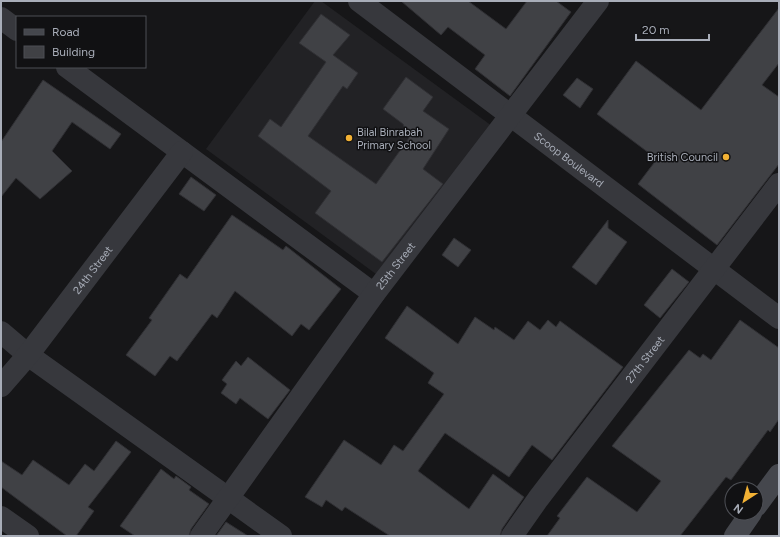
<svg xmlns="http://www.w3.org/2000/svg" width="780" height="537" font-family="Figtree,sans-serif">
  <style>
    .built { fill: #222225 }
    .building { fill: #404145; stroke: #303034 }
    .lines { fill: none; stroke-linecap: round; stroke-linejoin: round }
    .street { stroke: #37383d; stroke-width: 22 }
    .secondary { stroke: #45474d; stroke-width: 22 }
    .poi-dot { fill: #f2b134; stroke: #111113; stroke-width: 1.5 }
    .labels { text-anchor: middle; stroke-width: 3; stroke-linejoin: round; paint-order: stroke }
    .poi-label { font-size: 11px; fill: #a8adb8; stroke: #111113; text-anchor: start }
    .street-label { font-size: 11px; fill: #a8adb8; stroke: #111113 }
  </style>
  <rect width="100%" height="100%" fill="#161618"/>
  <!-- built -->
  <path class="built" d="M315,1H321L492,126L380,277L206,149Z"/>
  <!-- building -->
  <g class="building">
    <path d="M401,1H468L506,29L527,1H556L571,12L510,96L475,69L485,55L448,27L441,35Z"/>
    <path d="M779,8V63L762,85L779,97V164L717,245L638,184L657,159L597,114L636,61L701,110Z"/>
    <path d="M321,14L350,35L333,55L358,73L347,89L343,86L308,136L376,184L409,138L403,124L383,109L406,77L433,97L423,111L449,129L423,169L443,184L382,262L315,213L331,191L258,136L270,119L281,127L326,62L299,43Z"/>
    <path d="M577,78L593,89L580,108L563,95Z"/>
    <path d="M43,80L121,134L110,149L72,122L52,151L72,171L40,199L16,178L1,197V142Z"/>
    <path d="M191,177L216,195L204,211L179,194Z"/>
    <path d="M232,215L283,250L286,246L341,289L309,330L301,324L292,336L235,291L217,318L212,314L177,361L170,356L155,376L126,355L152,320L149,318L180,274L187,279Z"/>
    <path d="M608,220V228L627,242L596,285L572,267Z"/>
    <path d="M454,238L471,250L458,267L442,255Z"/>
    <path d="M672,269L689,282L660,318L644,305Z"/>
    <path d="M407,306L458,344L475,317L494,330L495,327L514,340L528,321L540,330L548,320L556,327L560,321L623,367L552,460L532,445L509,477L445,433L418,471L469,509L493,474L524,497L502,529L500,536H390L345,507L342,511L326,500L322,507L305,497L344,440L381,465L394,445L403,451L444,394L428,383L434,373L385,338Z"/>
    <path d="M740,320L779,348V419L770,432L768,430L731,480L726,477L680,536H547L560,518L557,516L587,477L637,512L661,481L612,446L689,350L700,358L703,354L711,360Z"/>
    <path d="M248,357L290,390L268,419L240,398L236,404L221,393L227,384L222,380L236,361L241,366Z"/>
    <path d="M116,441L131,452L88,507L94,511L76,536H67L1,487V461L22,475L33,460L69,485L85,464L94,471Z"/>
    <path d="M161,469L174,479L176,476L191,487L189,490L209,504L191,529L189,536H135L120,526Z"/>
    <path d="M226,522L248,536H216Z"/>
  </g>
  <g class="lines">
    <!-- street -->
    <g class="street">
      <path id="s1" d="M359,1L779,318"/>
      <path d="M1,18L17,30"/>
      <path d="M67,67L374,294"/>
      <path d="M1,332L28,355L281,536"/>
      <path id="s2" d="M1,386L28,355L182,152"/>
      <path d="M1,517L28,536"/>
      <path id="s3" d="M201,536L374,294L598,1"/>
      <path id="s4" d="M512,536L538,499L779,184"/>
    </g>
    <!-- secondary -->
    <g class="secondary">
      <path d="M756,506L779,475"/>
      <path d="M735,536L751,513"/>
    </g>
  </g>
  <!-- markers -->
  <g class="poi-dot">
    <circle cx="349" cy="138" r="4"/>
    <circle cx="726" cy="157" r="4"/>
  </g>
  <g class="labels">
    <!-- poi labels -->
    <g class="poi-label">
      <text x="357" y="136">Bilal Binrabah<tspan x="357" dy="13">Primary School</tspan></text>
      <text x="718" y="161" text-anchor="end">British Council</text>
    </g>
    <!-- street labels -->
    <g class="street-label">
      <text dy="4" stroke="none"><textPath href="#s1" startOffset="263">Scoop Boulevard</textPath></text>
      <text dy="4" stroke="none"><textPath href="#s3" startOffset="333">25th Street</textPath></text>
      <text dy="4" stroke="none"><textPath href="#s2" startOffset="148">24th Street</textPath></text>
      <text dy="4" stroke="none"><textPath href="#s4" startOffset="221">27th Street</textPath></text>
    </g>
  </g>
  <!-- border -->
  <rect width="780" height="537" fill="none" stroke="#a8adb8" stroke-width="4"/>
  <!-- legend -->
  <rect x="16" y="16" width="130" height="52" fill="#111113" stroke="#4d4f55"/>
  <rect x="24" y="29" width="20" height="6" fill="#45474d" stroke="#4d4f55"/>
  <text x="52" y="36" font-size="12" fill="#a8adb8">Road</text>
  <rect x="24" y="46" width="20" height="12" fill="#404145" stroke="#4d4f55"/>
  <text x="52" y="56" font-size="12" fill="#a8adb8">Building</text>
  <!-- north arrow -->
  <g transform="translate(744 501) rotate(216)"><circle r="19" fill="#111113" stroke="#4d4f55"/>
  <path d="M0-3L7 15L0 10L-7 15Z" fill="#f2b134"/>
  <text y="-6" font-size="11" font-weight="bold" text-anchor="middle" fill="#a8adb8">N</text>
  </g>
  <!-- scale -->
  <path d="M636 34v6h73v-6" fill="none" stroke="#a8adb8" stroke-width="2"/>
  <text x="642" y="34" font-size="12" fill="#a8adb8" stroke="#111113" stroke-width="3" paint-order="stroke">20 m</text>
</svg>
